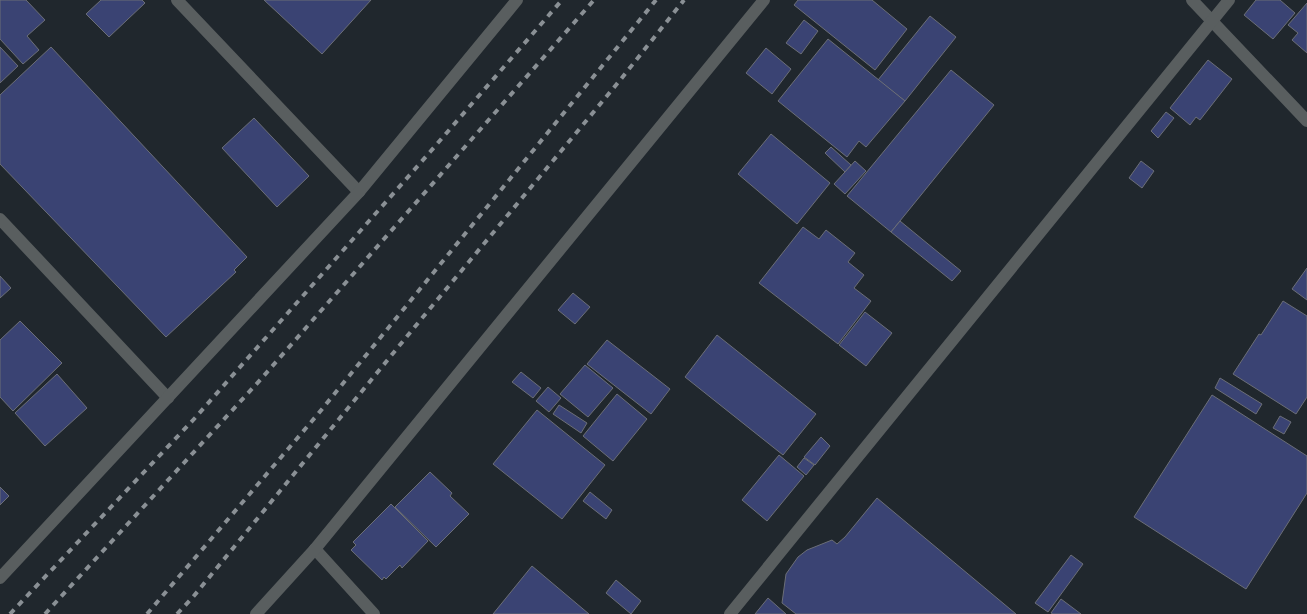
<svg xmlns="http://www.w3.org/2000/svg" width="1307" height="614" font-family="'Open Sans',sans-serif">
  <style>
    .building { fill: #3a4373; stroke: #6b6e77 }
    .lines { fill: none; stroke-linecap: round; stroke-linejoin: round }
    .minor { stroke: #595e5f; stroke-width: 12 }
    .tertiary { stroke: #595e5f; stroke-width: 12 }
    .rail { stroke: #8a9095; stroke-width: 4; stroke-dasharray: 6 6; stroke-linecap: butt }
  </style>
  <rect width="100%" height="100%" fill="#20272d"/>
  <!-- building -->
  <g class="building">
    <path d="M0,0H26L45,20L27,36L39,50L23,64L0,39Z"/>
    <path d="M101,0H142L145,3L109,37L86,14Z"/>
    <path d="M264,0H371L322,54Z"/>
    <path d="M798,0H872L907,29L875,70L794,5Z"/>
    <path d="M1256,0H1280L1295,13L1273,39L1244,15Z"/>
    <path d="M1307,3V53L1292,40L1298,33L1288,25Z"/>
    <path d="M930,16L956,37L905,101L878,80Z"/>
    <path d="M804,20L818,31L801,54L786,43Z"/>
    <path d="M828,39L905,101L866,147L859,141L847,157L778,101Z"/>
    <path d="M0,47L18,66L0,83Z"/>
    <path d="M51,47L247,257L234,270L236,272L166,337L0,164V95Z"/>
    <path d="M766,48L791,69L772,94L746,73Z"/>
    <path d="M1208,60L1232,79L1200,120L1196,117L1190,125L1170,108Z"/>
    <path d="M951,70L994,105L891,232L847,196Z"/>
    <path d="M1166,112L1174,118L1158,138L1151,131Z"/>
    <path d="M254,118L309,176L277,207L222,148Z"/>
    <path d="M771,134L830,183L797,224L738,174Z"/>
    <path d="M831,147L851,165L845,172L825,153Z"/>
    <path d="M855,161L866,171L845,194L834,184Z"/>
    <path d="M1141,161L1154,171L1142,188L1129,178Z"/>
    <path d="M900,221L961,271L952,281L891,232Z"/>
    <path d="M803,227L819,239L826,230L855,253L848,262L864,275L854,288L871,301L838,344L759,283Z"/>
    <path d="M1307,268V300L1292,289Z"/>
    <path d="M0,276L11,288L0,298Z"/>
    <path d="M573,293L590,307L575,324L558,310Z"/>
    <path d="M1283,301L1307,316V397L1296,414L1233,374L1259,334L1261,335Z"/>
    <path d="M865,312L892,333L866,366L839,345Z"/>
    <path d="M20,321L62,363L13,411L0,397V340Z"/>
    <path d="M717,335L816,414L783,455L685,377Z"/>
    <path d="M607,340L670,389L651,414L587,364Z"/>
    <path d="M585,365L613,388L588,417L560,394Z"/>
    <path d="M521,372L541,388L533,398L512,382Z"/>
    <path d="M57,374L87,408L45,446L15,413Z"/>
    <path d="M1220,378L1262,404L1256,414L1215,388Z"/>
    <path d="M548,387L561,398L549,412L536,401Z"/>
    <path d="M617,394L647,419L613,461L583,436Z"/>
    <path d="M1212,395L1307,456V493L1246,589L1134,517Z"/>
    <path d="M559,405L587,423L581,433L553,414Z"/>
    <path d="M537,410L605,465L562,519L493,464Z"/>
    <path d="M1280,416L1291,422L1284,434L1273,428Z"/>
    <path d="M821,437L830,446L815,465L804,457Z"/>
    <path d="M779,455L804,476L767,521L742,500Z"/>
    <path d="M804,458L814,465L806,475L797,467Z"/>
    <path d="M430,472L452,493L450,496L469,514L436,547L395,507Z"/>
    <path d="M0,487L9,496L0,505Z"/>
    <path d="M590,492L612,510L606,519L583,501Z"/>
    <path d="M877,498L1016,614H796L782,603L786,574L798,557L807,550L832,540L837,544L845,537Z"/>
    <path d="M391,504L428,541L402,568L400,565L386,579L384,577L382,580L351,550L356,545L353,542Z"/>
    <path d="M1071,555L1083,564L1048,612L1035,603Z"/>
    <path d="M532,566L589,614H493Z"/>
    <path d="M616,580L641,601L631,614L606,593Z"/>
    <path d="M768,598L786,614H755Z"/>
    <path d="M1061,599L1081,614H1053L1051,613Z"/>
  </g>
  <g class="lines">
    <!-- minor -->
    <g class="minor">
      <path d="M177,0L359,192"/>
      <path d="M1192,0L1307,121"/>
      <path d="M315,549L374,614"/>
      <path d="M256,614L315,549L764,0"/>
      <path d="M730,614L1229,0"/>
    </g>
    <!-- tertiary -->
    <g class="tertiary">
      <path d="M0,219L168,398"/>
      <path d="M0,578L359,192L517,0"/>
    </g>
    <!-- rail -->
    <g class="rail">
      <path d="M10,614L195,418L430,152L562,0"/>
      <path d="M45,614L261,379L594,0"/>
      <path d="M147,614L318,414L656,0"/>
      <path d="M177,614L193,597L413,329L621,79L684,0"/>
    </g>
  </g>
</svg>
